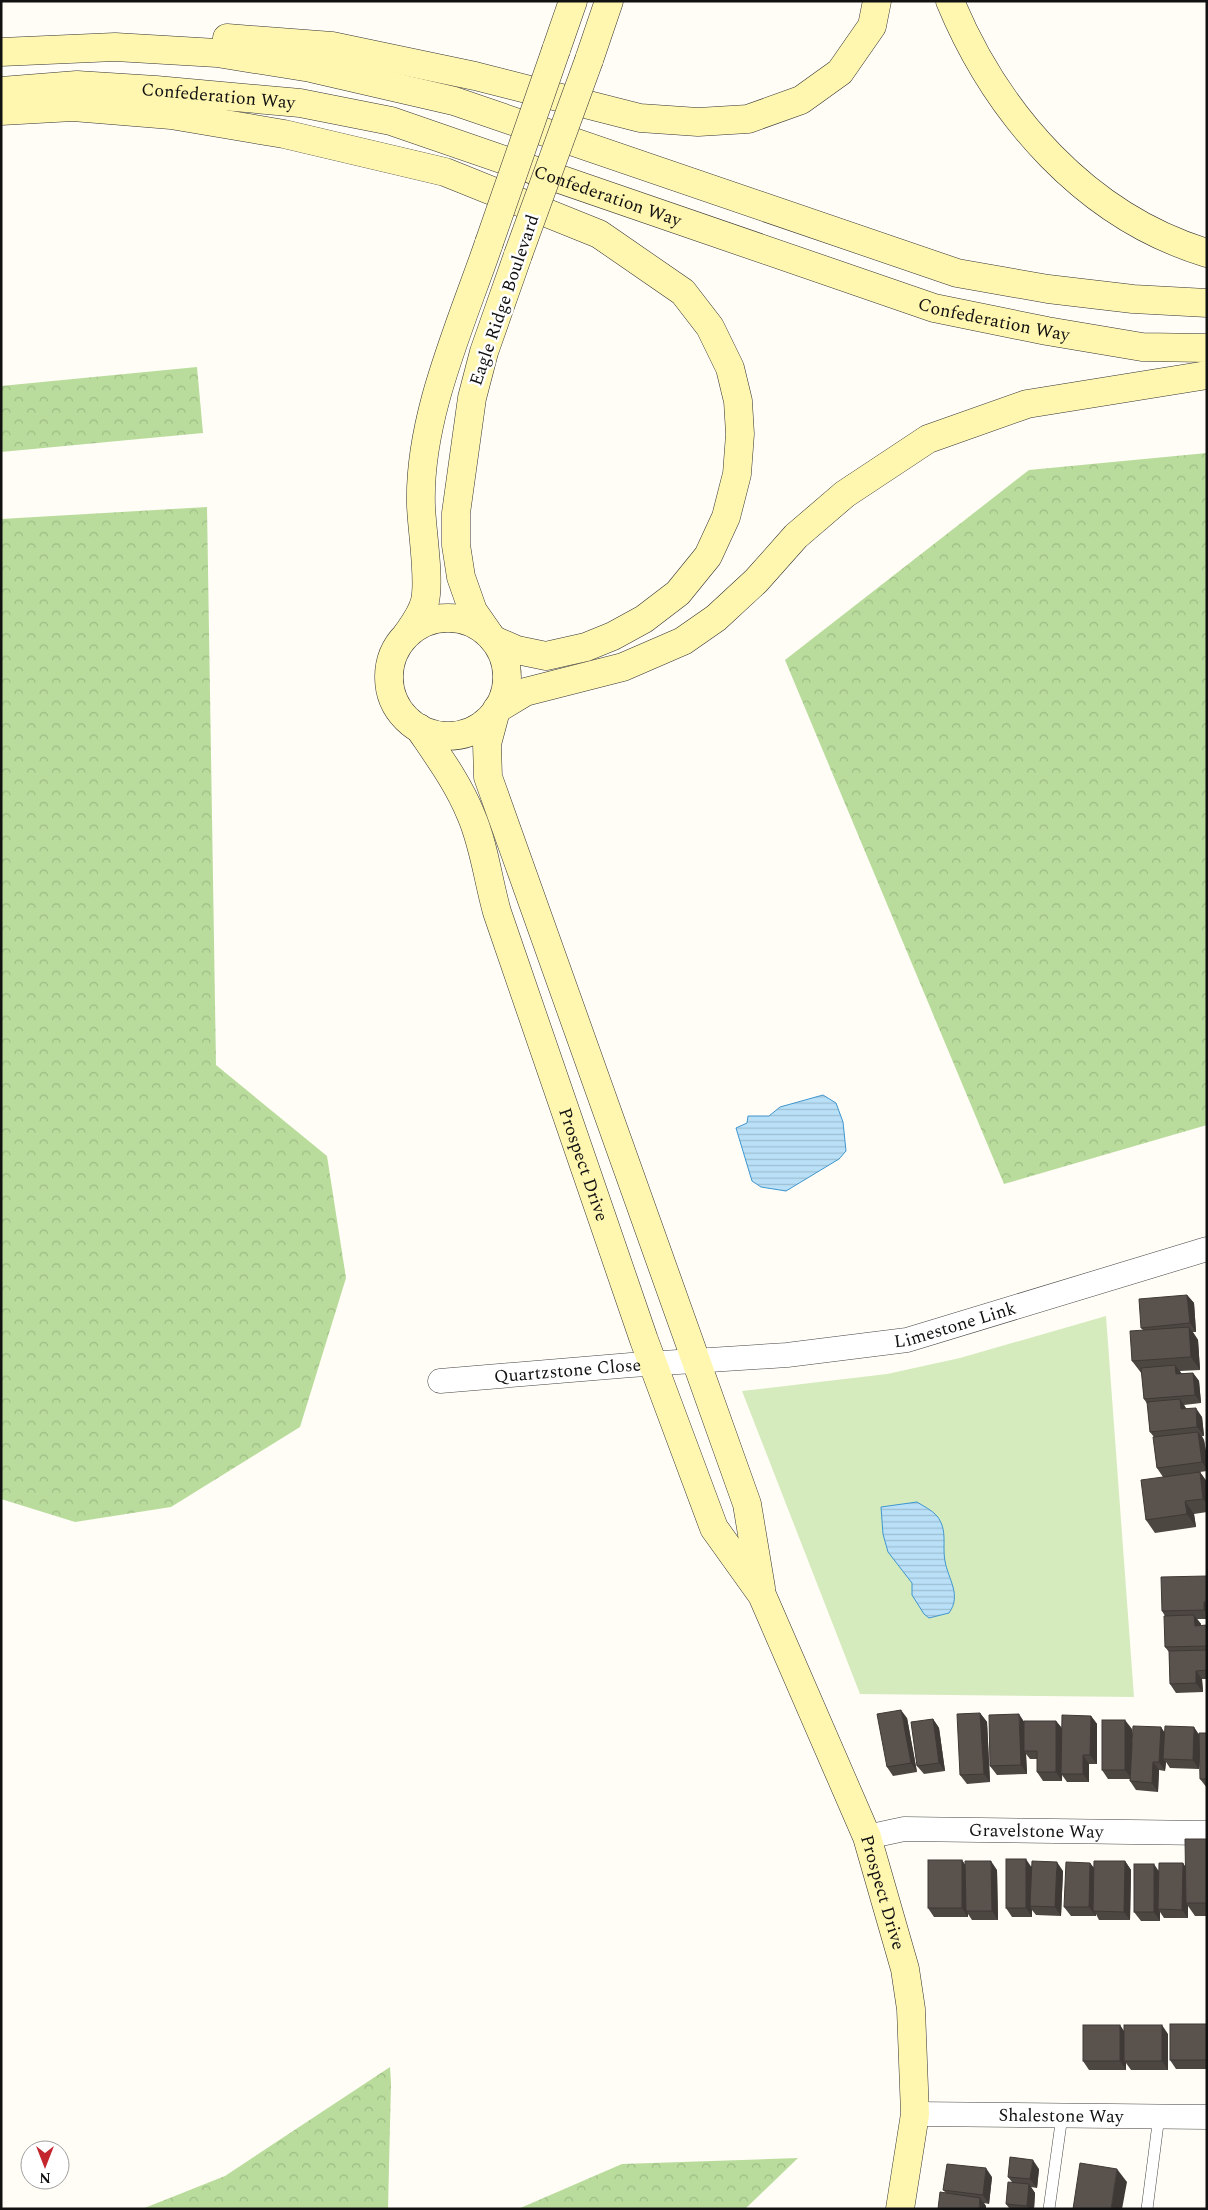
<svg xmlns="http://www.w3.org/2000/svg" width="1208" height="2210" font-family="Spectral,serif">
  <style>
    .grass { fill: #d5ebbd }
    .forest { fill: url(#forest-crowns) }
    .water { fill: url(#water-rules); stroke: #3f96cf }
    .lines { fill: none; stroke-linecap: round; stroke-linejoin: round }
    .lane-casing { stroke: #444; stroke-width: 12 }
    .street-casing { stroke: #444; stroke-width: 25 }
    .secondary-casing { stroke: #333; stroke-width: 29 }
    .lane { stroke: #fff; stroke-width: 11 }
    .street { stroke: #fff; stroke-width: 24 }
    .secondary { stroke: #fff6b0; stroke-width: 28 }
    .secondary-bridge-casing { stroke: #333; stroke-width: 29; stroke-linecap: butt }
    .secondary-bridge { stroke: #fff6b0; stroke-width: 28 }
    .wall { fill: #4d4742 }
    .shaded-wall { fill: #3f3936 }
    .building { fill: #5a524d; stroke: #3f3936 }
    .labels { text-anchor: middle; stroke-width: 5; stroke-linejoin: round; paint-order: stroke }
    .street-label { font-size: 18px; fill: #111; stroke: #fff }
  </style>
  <defs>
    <pattern id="forest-crowns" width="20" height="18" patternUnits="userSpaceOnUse" patternTransform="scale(1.25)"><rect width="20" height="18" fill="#b9dc9c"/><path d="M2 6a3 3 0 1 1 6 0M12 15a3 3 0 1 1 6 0" fill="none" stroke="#9ebc85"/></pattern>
    <pattern id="water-rules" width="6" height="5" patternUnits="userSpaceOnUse" patternTransform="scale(1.25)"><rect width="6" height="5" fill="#b9e0f7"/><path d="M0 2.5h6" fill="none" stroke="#9ebfd3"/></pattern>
  </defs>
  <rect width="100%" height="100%" fill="#fffdf5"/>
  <!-- grass -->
  <path class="grass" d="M1106,1316L1134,1697L860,1694L742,1391L887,1374L960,1358Z"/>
  <!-- forest -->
  <g class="forest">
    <path d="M197,367L203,433L1,452V386Z"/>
    <path d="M1207,453V1125L1004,1184L785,660L1029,470Z"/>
    <path d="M207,507L216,1065L327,1156L346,1278L300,1427L171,1507L75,1522L1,1499V519Z"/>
    <path d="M390,2067L391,2083L388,2209H142L225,2176Z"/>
    <path d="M798,2158L745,2209H518L622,2164Z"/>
  </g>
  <!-- water -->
  <g class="water">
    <path d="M823,1095L836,1103L843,1122L846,1151L839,1159L786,1191L761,1187L752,1181L736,1128L747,1123L748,1116H769L780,1107Z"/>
    <path d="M917,1502C923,1506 932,1510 937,1516C948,1530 942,1545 945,1561C948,1579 962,1595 949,1613L929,1618L924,1614L912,1595V1583L888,1552L883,1534L881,1507Z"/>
  </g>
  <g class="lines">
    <!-- lane casing -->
    <g class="lane-casing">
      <g id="lane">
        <path d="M1049,2209L1062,2116"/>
        <path d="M1147,2209L1159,2116"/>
      </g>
    </g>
    <!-- street casing -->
    <g class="street-casing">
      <g id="street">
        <path id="s1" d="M440,1381L631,1365L787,1355L907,1340L1207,1249"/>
        <path id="s2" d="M867,1837L904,1829L1207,1833"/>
        <path id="s3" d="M915,2114L1207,2117"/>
      </g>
    </g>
    <!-- secondary casing -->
    <g class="secondary-casing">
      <g id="secondary">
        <path d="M950,1C997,115 1087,217 1207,253"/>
        <path d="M227,38L332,46L475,76L640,118L698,122L748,119L801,100L840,72L872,26L877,1"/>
        <path d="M556,50L573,1"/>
        <path d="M1,52L115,47L217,53L311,68L454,101L957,273L1048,289L1133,299L1207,303"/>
        <path d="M589,60L609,1"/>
        <path id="s4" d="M1,91L77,85L156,90L300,103L391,121L934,308L1047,331L1142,347L1207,348"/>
        <path d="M1,111L73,107L171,115L284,134L445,172L599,234L683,292L710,327L730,368L738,401L740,434L737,474L726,517L708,556L678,593L644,619L613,636L586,647L546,656L517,650L494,640"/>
        <circle cx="448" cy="677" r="59"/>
        <path d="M407,634C414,624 422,614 425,601C430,578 422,532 421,506C418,418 461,325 489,243"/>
        <path d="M489,634L473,611L461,577L456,545V513L472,398L484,352L518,255"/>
        <path d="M497,709L525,692L623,667L683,641L716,618L756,581L796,536L845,494L928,439L1027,404L1207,375"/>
        <path d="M495,714L487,744L488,777L747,1504L761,1588"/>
        <path id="s5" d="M419,728C438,756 458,783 471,815C484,845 488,880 497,912L644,1340L714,1528L762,1595L867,1837L905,1969L911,2009L915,2114L900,2209"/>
      </g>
    </g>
    <!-- lane -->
    <use href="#lane" class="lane"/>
    <!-- street -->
    <use href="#street" class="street"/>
    <!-- secondary -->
    <use href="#secondary" class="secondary"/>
    <!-- secondary-bridge casing -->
    <g class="secondary-bridge-casing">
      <g id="secondary-bridge">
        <path d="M489,243L556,50"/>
        <path d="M518,255L589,60"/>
      </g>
    </g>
    <!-- secondary-bridge -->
    <use href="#secondary-bridge" class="secondary-bridge"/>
  </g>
  <!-- wall -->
  <g class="wall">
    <path d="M1187,1295L1194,1303L1196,1332H1193L1198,1340L1200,1370L1180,1371L1181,1374L1193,1373L1199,1381L1201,1403L1184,1405L1186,1409L1202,1417L1204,1436H1202L1204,1440L1207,1458V1471L1200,1472L1207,1482V1512L1194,1514L1196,1527L1155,1533L1146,1520L1163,1477L1157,1468L1154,1437L1150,1432L1148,1405L1144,1399L1142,1374L1132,1361L1143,1330L1141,1328Z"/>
    <path d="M1207,1576V1619H1197L1201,1624V1626L1207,1625V1679H1202L1203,1692L1176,1693L1170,1684L1169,1652L1165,1647V1616L1162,1611Z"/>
    <path d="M980,1713L987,1722L990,1782L967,1784L960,1775Z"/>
    <path d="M1091,1716L1097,1724V1764H1089V1782H1067L1062,1775V1781H1043L1037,1772V1759H1030L1026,1754L1027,1774L997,1775L990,1766L1024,1721H1056L1062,1728Z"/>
    <path d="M907,1718L917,1772L893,1776L887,1767Z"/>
    <path d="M933,1719L939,1728L945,1771L924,1774L917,1766Z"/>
    <path d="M1161,1727L1164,1733L1199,1734L1207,1733V1788L1200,1779V1756L1199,1769L1170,1768L1166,1762L1165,1771L1159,1770L1158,1792L1136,1790L1130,1781V1779H1108L1102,1770L1132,1729V1746Z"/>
    <path d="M1207,1839V1916H1195L1188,1906V1918H1164L1160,1912V1921H1141L1134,1912L1158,1871L1183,1863L1185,1867Z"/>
    <path d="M962,1860L965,1865L997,1870L998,1920H972L968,1914V1917H934L928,1908Z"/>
    <path d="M1125,1861L1131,1870L1130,1920H1099L1096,1914V1916H1071L1064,1907L1090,1863L1094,1868Z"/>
    <path d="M1031,1866L1063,1871L1061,1916L1036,1915L1032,1910V1917H1012L1006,1908Z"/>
    <path d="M1207,2024V2069H1176L1170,2060Z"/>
    <path d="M1120,2025L1124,2032L1168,2034V2070H1131L1126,2063V2070H1089L1083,2061Z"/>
    <path d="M1039,2169L1037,2188L1031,2187L1035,2193L1034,2209H1004L1009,2208L1006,2204L1012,2182L1008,2177Z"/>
    <path d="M992,2177L989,2204L984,2203L986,2206L946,2193L943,2190Z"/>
  </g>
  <!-- shaded-wall -->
  <g class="shaded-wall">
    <path d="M1187,1295L1194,1303L1196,1332L1190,1323Z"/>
    <path d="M1189,1327L1198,1340L1200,1370L1191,1357Z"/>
    <path d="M1175,1365L1182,1374H1176Z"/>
    <path d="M1193,1373L1199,1381L1201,1403L1195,1395Z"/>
    <path d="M1180,1399L1186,1408L1187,1418L1181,1409Z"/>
    <path d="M1196,1408L1202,1417L1204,1436L1197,1427Z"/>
    <path d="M1198,1432L1204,1440L1207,1458V1469L1202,1462Z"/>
    <path d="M1200,1472L1207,1482V1504L1203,1499Z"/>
    <path d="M1185,1501L1194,1514L1196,1527L1187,1514Z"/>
    <path d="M1204,1602L1207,1606V1614L1204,1610Z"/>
    <path d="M1194,1615L1201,1624V1634L1195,1626Z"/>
    <path d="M1196,1671L1202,1679L1203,1692L1196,1683Z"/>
    <path d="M901,1710L907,1718L917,1772L911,1763Z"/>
    <path d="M980,1713L987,1722L990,1782L984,1774Z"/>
    <path d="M1019,1714L1025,1723L1024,1751L1026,1754L1027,1774L1021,1765Z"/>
    <path d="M1091,1716L1097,1724V1764L1090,1755Z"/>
    <path d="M933,1719L939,1728L945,1771L939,1763Z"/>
    <path d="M1125,1720L1132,1729V1779L1125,1770Z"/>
    <path d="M1056,1721L1063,1730L1062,1781L1056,1772Z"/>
    <path d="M1161,1727L1167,1736L1163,1759L1166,1762L1165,1771L1159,1762Z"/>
    <path d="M1194,1727L1200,1736L1199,1769L1193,1760Z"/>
    <path d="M1083,1755L1089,1764V1782L1083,1774Z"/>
    <path d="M1153,1762L1159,1770L1158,1792L1152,1783Z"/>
    <path d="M1026,1859L1032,1868L1030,1906L1032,1910V1917L1026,1908Z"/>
    <path d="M962,1860L968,1869L966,1911L968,1914V1917L962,1908Z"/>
    <path d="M991,1861L997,1870L998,1920L992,1911Z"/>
    <path d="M1125,1861L1131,1870L1130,1920L1124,1912Z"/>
    <path d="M1057,1862L1063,1871L1061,1916L1055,1907Z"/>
    <path d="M1090,1863L1097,1872L1093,1911L1096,1914V1916L1089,1907Z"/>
    <path d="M1183,1863L1189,1872L1186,1903L1188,1906V1918L1182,1910Z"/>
    <path d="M1154,1864L1160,1873L1158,1909L1160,1912V1921L1154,1912Z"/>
    <path d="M1120,2025L1126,2034L1124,2061L1126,2063V2070L1120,2061Z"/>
    <path d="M1162,2025L1168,2034V2070L1162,2061Z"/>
    <path d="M1033,2160L1039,2169L1037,2188L1030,2179Z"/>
    <path d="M986,2168L992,2177L989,2204L983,2195Z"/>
    <path d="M1117,2169L1127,2182L1122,2209H1111Z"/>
    <path d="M1029,2184L1035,2193L1034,2209H1029L1027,2206Z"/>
    <path d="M980,2198L986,2206V2209H979Z"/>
  </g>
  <!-- building -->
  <g class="building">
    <path d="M1187,1295L1190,1323L1141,1328L1139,1299Z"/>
    <path d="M1189,1327L1191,1357L1132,1361L1130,1331Z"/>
    <path d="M1175,1365L1176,1374L1193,1373L1195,1395L1144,1399L1141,1368Z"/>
    <path d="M1180,1399L1181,1409L1196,1408L1197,1427L1150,1432L1147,1402Z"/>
    <path d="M1198,1432L1202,1462L1157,1468L1153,1437Z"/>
    <path d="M1200,1472L1203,1499L1185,1501L1187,1514L1146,1520L1141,1480Z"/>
    <path d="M1207,1576V1602H1204V1610L1162,1611L1161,1577Z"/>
    <path d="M1194,1615L1195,1626L1207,1625V1646L1165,1647L1164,1616Z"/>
    <path d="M1207,1650V1670L1196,1671V1683L1170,1684L1169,1651Z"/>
    <path d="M901,1710L911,1763L887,1767L877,1714Z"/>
    <path d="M980,1713L984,1774L960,1775L957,1714Z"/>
    <path d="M1019,1714L1021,1765L990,1766L989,1715Z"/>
    <path d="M1062,1715L1091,1716L1090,1755H1083V1774H1061Z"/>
    <path d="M933,1719L939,1763L917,1766L911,1722Z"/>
    <rect x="1102" y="1720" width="23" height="50"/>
    <path d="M1024,1721H1056V1772H1037V1751H1024Z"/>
    <path d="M1133,1726L1161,1727L1159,1762H1153L1152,1783L1130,1781Z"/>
    <path d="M1165,1726L1194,1727L1193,1760L1163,1759Z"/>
    <path d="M1199,1733H1207V1779H1200Z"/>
    <path d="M1185,1839H1207V1903H1186Z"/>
    <rect x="1006" y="1859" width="20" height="49"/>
    <rect x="928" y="1860" width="34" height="48"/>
    <path d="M965,1861H991L992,1911H966Z"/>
    <path d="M1032,1861L1057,1862L1055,1907L1030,1906Z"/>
    <path d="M1094,1861H1125L1124,1912L1093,1911Z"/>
    <path d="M1066,1862L1090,1863L1089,1907H1064Z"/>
    <path d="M1159,1863H1183L1182,1910L1158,1909Z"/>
    <rect x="1134" y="1864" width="20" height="48"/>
    <rect x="1170" y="2024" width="37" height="36"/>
    <rect x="1083" y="2025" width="37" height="36"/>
    <rect x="1124" y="2025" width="38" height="36"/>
    <path d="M1010,2157L1033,2160L1030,2179L1008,2177Z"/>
    <path d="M1080,2163L1117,2169L1111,2209H1073Z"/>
    <path d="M947,2164L986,2168L983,2195L943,2190Z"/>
    <path d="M1008,2182L1029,2184L1027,2206L1006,2204Z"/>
    <path d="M940,2192L980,2198L979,2209H938Z"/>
  </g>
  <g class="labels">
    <!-- street labels -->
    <g class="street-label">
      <text dy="6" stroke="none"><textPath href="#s4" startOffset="218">Confederation Way</textPath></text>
      <text dy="6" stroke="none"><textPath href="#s4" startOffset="622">Confederation Way</textPath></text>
      <text transform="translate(504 300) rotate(-71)" y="6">Eagle Ridge Boulevard</text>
      <text dy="6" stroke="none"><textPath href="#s4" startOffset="1028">Confederation Way</textPath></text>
      <text dy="6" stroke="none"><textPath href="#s5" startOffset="469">Prospect Drive</textPath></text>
      <text dy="6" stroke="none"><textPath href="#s1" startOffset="519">Limestone Link</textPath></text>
      <text dy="6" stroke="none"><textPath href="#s1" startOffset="128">Quartzstone Close</textPath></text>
      <text dy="6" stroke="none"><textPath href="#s2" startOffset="170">Gravelstone Way</textPath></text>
      <text dy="6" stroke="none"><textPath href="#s5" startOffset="1259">Prospect Drive</textPath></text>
      <text dy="6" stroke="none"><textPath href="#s3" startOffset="146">Shalestone Way</textPath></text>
    </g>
  </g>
  <!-- border -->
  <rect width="1208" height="2210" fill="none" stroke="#111111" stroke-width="5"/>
  <!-- north arrow -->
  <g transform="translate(45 2165) rotate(180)"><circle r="24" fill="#ffffff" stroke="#a0a0a0"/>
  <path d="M0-4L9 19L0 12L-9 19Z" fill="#c4262e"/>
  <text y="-8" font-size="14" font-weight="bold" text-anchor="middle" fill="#111111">N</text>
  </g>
</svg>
